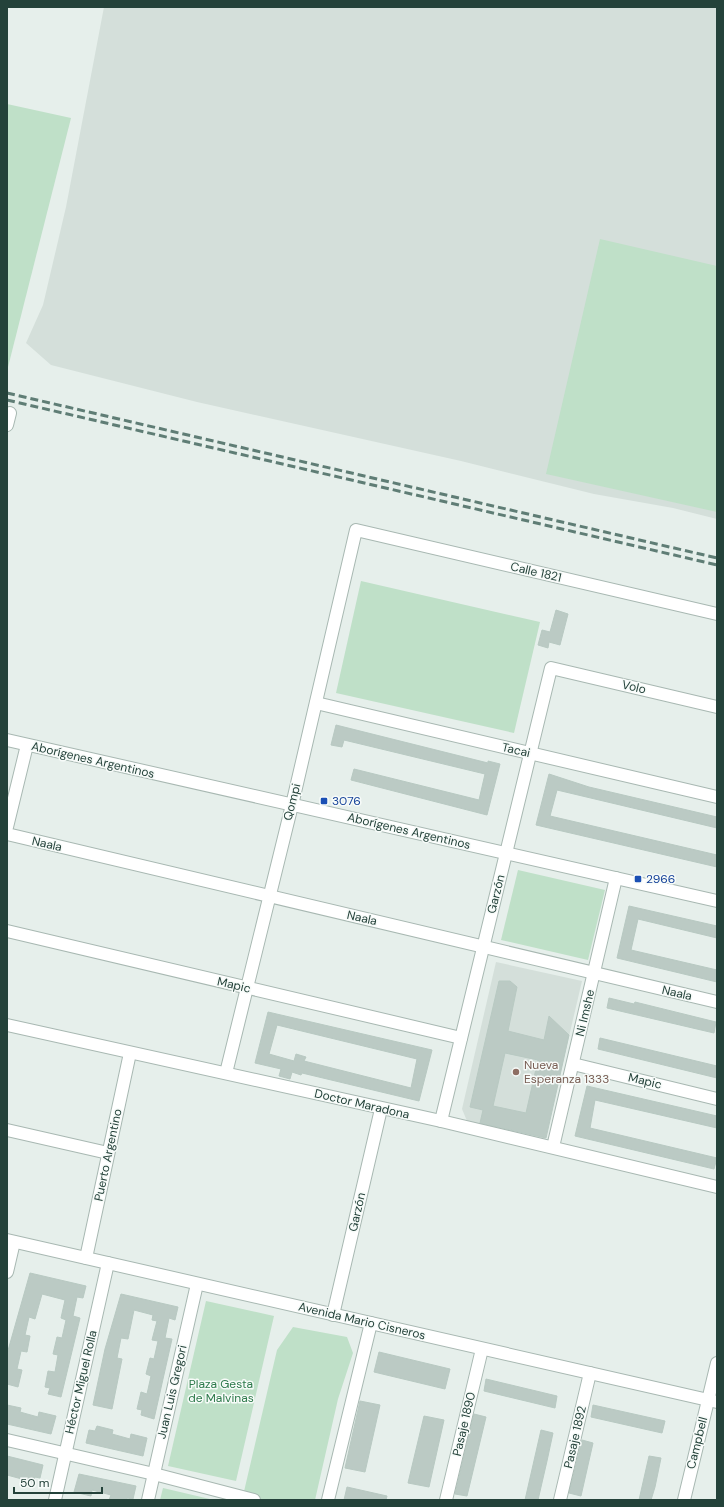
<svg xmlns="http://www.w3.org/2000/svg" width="724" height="1507" font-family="'DM Sans',sans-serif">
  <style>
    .built { fill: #d4dfda }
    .green { fill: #bfe0c8 }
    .building { fill: #bbcac4; stroke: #b8c9c2; fill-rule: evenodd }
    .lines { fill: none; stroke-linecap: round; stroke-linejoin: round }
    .minor-casing { stroke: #a8b8b2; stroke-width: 14 }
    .minor { stroke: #fff; stroke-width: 12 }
    .rail { stroke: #5f7d75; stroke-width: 3; stroke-dasharray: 8 4; stroke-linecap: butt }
    .transit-dot { fill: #1a4fb4; stroke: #f7fbf9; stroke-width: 1.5 }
    .education-dot { fill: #8d6e63; stroke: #f7fbf9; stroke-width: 1.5 }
    .labels { text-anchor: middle; stroke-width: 3; stroke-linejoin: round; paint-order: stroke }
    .street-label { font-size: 12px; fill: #24423a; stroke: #f7fbf9 }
    .transit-label { font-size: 12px; fill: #164399; stroke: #f7fbf9; text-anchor: start }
    .education-label { font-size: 12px; fill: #785e54; stroke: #f7fbf9; text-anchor: start }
    .park-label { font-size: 12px; fill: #2d7a4b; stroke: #f7fbf9 }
  </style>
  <rect width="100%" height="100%" fill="#e6efeb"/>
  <!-- built -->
  <g class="built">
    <path d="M104,7H717V519L673,508L594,494L461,461L197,402L51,365L26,343L43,305L66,207Z"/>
    <path d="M496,962L582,981L545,1139L467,1121L462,1109Z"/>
  </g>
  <!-- green -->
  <g class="green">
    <path d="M7,104L71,118L7,371Z"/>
    <path d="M600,239L717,266V512L546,474Z"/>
    <path d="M361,581L540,622L514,733L336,693Z"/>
    <path d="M518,870L605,890L588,960L501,940Z"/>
    <path d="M206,1301L274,1316L236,1481L168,1466Z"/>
    <path d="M293,1327L347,1337L353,1353L338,1399L315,1500H242L277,1350Z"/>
    <path d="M163,1488L214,1500H160Z"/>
  </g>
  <!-- building -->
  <g class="building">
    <path d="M556,610L568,614L560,645L549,642L548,648L538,645L542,630L550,632Z"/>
    <path d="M336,725L488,763V761L500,764L487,815L351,780L354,769L479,800L485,774L344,740L342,747L331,745Z"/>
    <path d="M549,774L589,787L717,817V828L557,790L550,816L717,855V867L536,825Z"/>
    <path d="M629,906L717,926V938L638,919L631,950L717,970V982L617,958Z"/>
    <path d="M499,981H510L517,987L508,1031L544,1040L549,1016L569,1035L546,1138L480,1123L483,1110L470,1107ZM505,1053L538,1060L526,1113L493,1106Z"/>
    <path d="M609,998L634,1004L635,1002L716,1022L714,1033L607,1008Z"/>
    <path d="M268,1012L432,1050L419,1101L302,1073L301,1075L292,1072L290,1079L279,1076L281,1069L255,1063ZM277,1025L417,1059L411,1088L304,1061L306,1057L296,1054L294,1061L269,1054Z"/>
    <path d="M600,1038L717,1066V1078L598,1049Z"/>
    <path d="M587,1086L717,1116V1128L595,1100L590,1128L717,1158L714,1169L575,1136Z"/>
    <path d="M30,1273L86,1286L83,1298L77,1297L73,1316L80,1318L61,1397L48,1394L50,1388L45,1387L48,1371L55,1372L58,1355L53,1354L57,1337L62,1338L66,1320L61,1318L65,1300L42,1294L35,1319L29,1317L25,1335L30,1336L27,1352L21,1351L17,1369L22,1370L18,1387L7,1384V1354Z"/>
    <path d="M121,1294L178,1307L175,1320L169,1318L165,1338L172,1339L154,1419L141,1415L142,1410L137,1409L141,1392L147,1394L151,1376L146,1374L150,1358L154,1359L158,1341L152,1340L157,1321L152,1320L153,1315L134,1310L128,1339L121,1338L117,1358L122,1359L112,1409L93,1405L105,1349Z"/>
    <path d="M379,1352L450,1369L445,1389L374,1372Z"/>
    <path d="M486,1379L557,1396L555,1408L484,1391Z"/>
    <path d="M360,1401L380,1405L365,1472L345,1468Z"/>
    <path d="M7,1405L21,1408L20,1412L38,1417L39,1412L56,1416L51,1434L7,1424Z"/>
    <path d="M593,1405L665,1421L662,1433L591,1417Z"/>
    <path d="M474,1414L486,1417L467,1496L455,1494Z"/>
    <path d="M424,1416L444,1420L429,1487L408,1483Z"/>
    <path d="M97,1426L113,1430L112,1434L130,1439L131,1434L147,1438L143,1456L86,1443L89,1430L95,1431Z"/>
    <path d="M541,1430L553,1433L547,1461L538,1500H525Z"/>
    <path d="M582,1440L593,1443L581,1496L569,1493Z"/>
    <path d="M7,1456L43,1465L40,1478L35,1477L33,1482L7,1475Z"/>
    <path d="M649,1456L661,1458L655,1487L651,1500H639Z"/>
    <path d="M79,1474L136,1486L133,1499L127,1498V1500H109L111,1495L92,1490L91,1496L74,1492Z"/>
    <path d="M347,1487L387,1496L386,1500H344Z"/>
  </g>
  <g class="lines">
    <!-- minor casing -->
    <g class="minor-casing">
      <g id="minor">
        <path d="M7,425L10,413"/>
        <path d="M316,703L717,797"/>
        <path d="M7,740L717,901"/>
        <path d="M7,827L27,745"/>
        <path d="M7,834L717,1002"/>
        <path d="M7,931L461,1038"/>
        <path d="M7,1025L441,1121L717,1187"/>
        <path d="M573,1064L717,1099"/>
        <path d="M226,1073L292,805L356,530L717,614"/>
        <path d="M441,1121L551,668L717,707"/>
        <path d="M7,1130L108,1153"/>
        <path d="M553,1147L616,878"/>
        <path d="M7,1240L717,1402"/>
        <path d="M86,1258L130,1053"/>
        <path d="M7,1272L14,1242"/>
        <path d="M333,1315L381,1109"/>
        <path d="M7,1440L154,1474L254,1500"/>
        <path d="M55,1500L108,1263"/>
        <path d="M148,1500L197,1284"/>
        <path d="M328,1500L371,1323"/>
        <path d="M446,1500L482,1349"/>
        <path d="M560,1500L590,1373"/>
        <path d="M684,1500L717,1363"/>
      </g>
    </g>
    <!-- minor -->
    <use href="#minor" class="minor"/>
    <!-- rail -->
    <g class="rail">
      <path d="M7,393L717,558"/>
      <path d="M7,400L717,565"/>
    </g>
  </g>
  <!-- markers -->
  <g class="transit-dot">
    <rect x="320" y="797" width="8" height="8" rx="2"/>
    <rect x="634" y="875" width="8" height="8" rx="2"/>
  </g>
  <circle class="education-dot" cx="516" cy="1072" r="4"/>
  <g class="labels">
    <!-- street labels -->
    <g class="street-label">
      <text transform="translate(536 572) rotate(13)" y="4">Calle 1821</text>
      <text transform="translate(634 687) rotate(13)" y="4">Volo</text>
      <text transform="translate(516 750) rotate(13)" y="4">Tacai</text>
      <text transform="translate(93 760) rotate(13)" y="4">Aborígenes Argentinos</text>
      <text transform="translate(292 802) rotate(-76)" y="4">Qompi</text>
      <text transform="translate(409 831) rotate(13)" y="4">Aborígenes Argentinos</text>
      <text transform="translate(47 844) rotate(13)" y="4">Naala</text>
      <text transform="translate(496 894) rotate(-76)" y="4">Garzón</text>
      <text transform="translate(362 918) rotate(13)" y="4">Naala</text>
      <text transform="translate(234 985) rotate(13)" y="4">Mapic</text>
      <text transform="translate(677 993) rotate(13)" y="4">Naala</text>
      <text transform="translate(585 1013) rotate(-77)" y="4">Ni Imshe</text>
      <text transform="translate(645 1081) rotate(13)" y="4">Mapic</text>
      <text transform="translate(362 1104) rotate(13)" y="4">Doctor Maradona</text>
      <text transform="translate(108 1155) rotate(-78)" y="4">Puerto Argentino</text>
      <text transform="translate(357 1212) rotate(-77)" y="4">Garzón</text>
      <text transform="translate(362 1321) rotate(13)" y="4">Avenida Mario Cisneros</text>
      <text transform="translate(81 1382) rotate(-77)" y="4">Héctor Miguel Rolla</text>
      <text transform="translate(172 1392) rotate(-77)" y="4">Juan Luis Gregori</text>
      <text transform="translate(464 1424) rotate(-77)" y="4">Pasaje 1890</text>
      <text transform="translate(575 1437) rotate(-77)" y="4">Pasaje 1892</text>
      <text transform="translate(697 1443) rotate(-76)" y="4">Campbell</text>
    </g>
    <!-- transit labels -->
    <g class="transit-label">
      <text x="332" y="805">3076</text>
      <text x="646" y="883">2966</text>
    </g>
    <!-- education labels -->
    <g class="education-label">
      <text x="524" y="1069">Nueva<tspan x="524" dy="14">Esperanza 1333</tspan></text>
    </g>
    <!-- park labels -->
    <g class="park-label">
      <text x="221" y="1388">Plaza Gesta<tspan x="221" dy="14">de Malvinas</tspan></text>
    </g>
  </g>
  <!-- border -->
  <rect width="724" height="1507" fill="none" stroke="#24423a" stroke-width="16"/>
  <!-- scale -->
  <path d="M14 1487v6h88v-6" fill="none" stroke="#24423a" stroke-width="2"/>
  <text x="20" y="1487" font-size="12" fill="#24423a" stroke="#f7fbf9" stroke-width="3" paint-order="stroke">50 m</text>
</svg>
